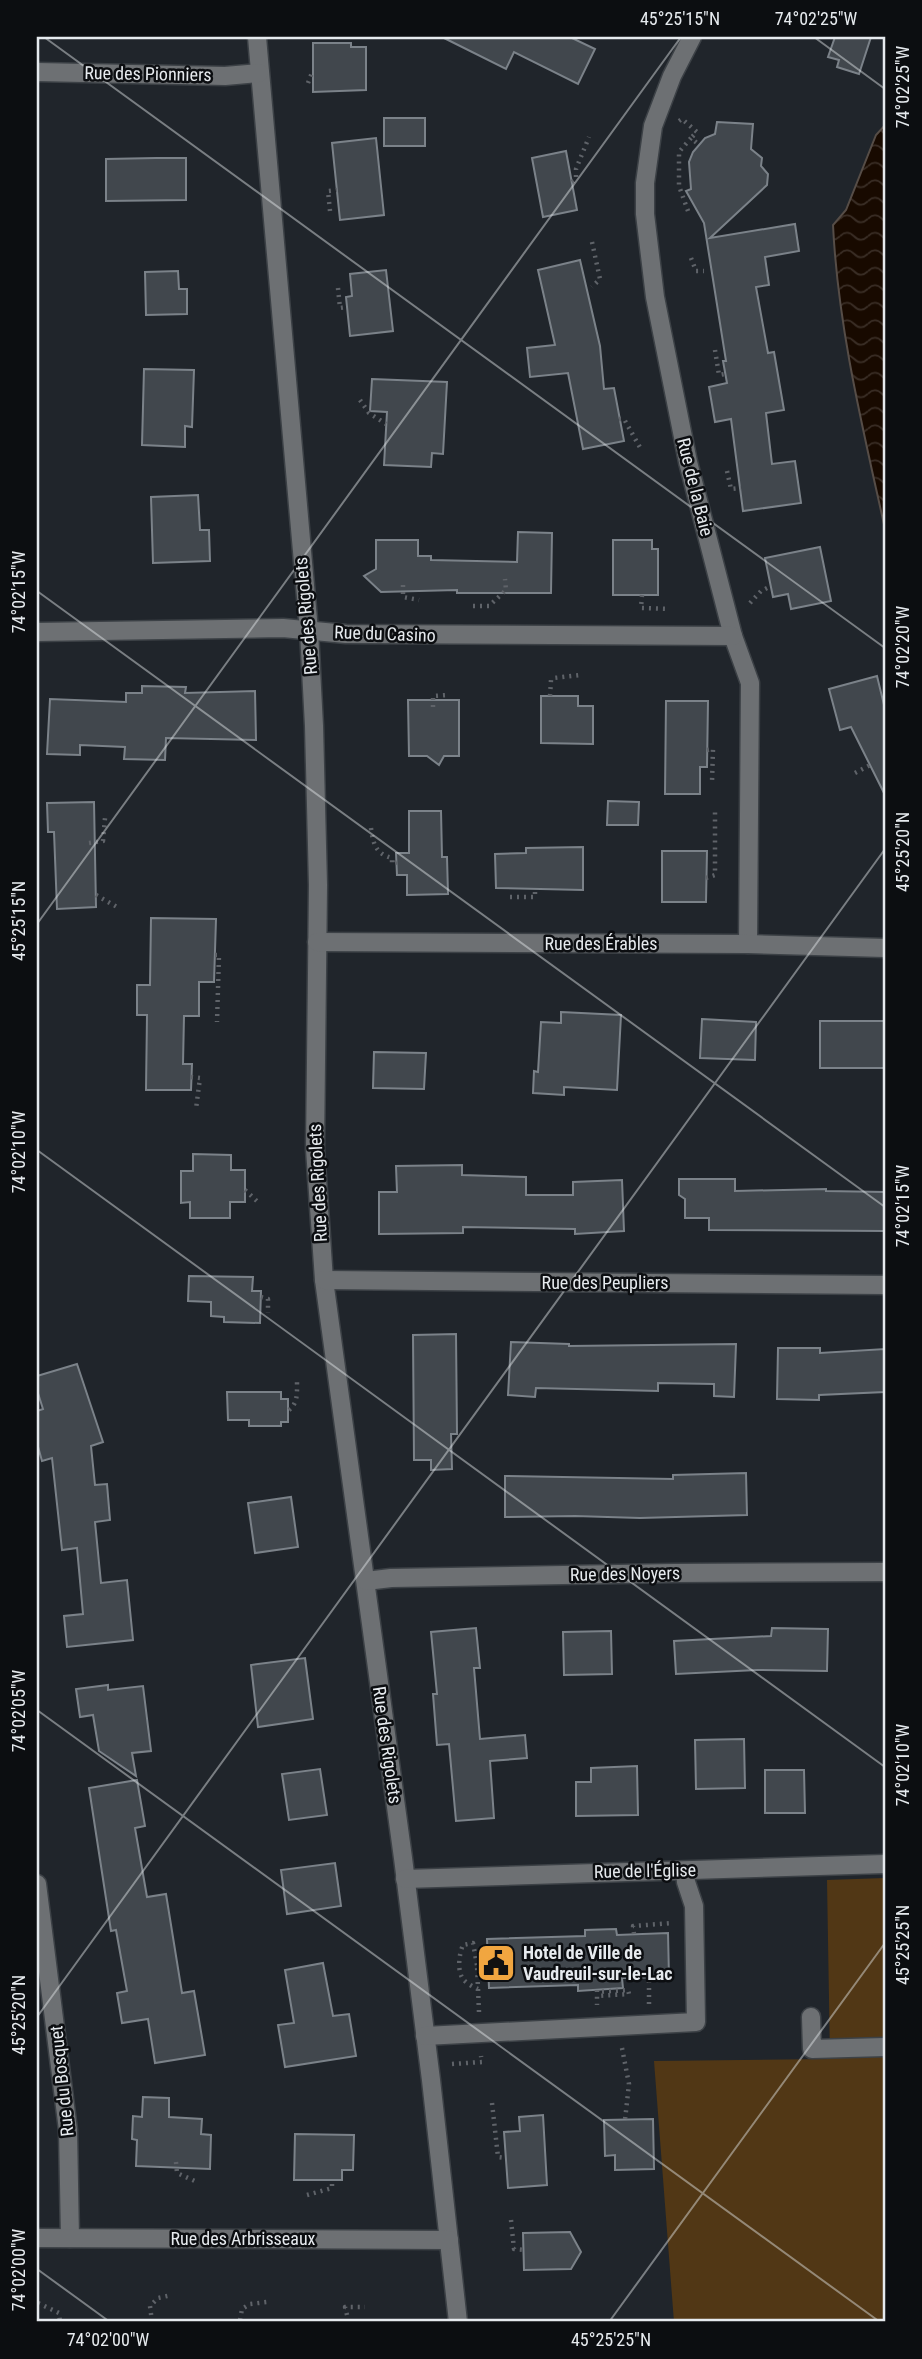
<svg xmlns="http://www.w3.org/2000/svg" width="922" height="2359" font-family="'Roboto Condensed',sans-serif">
  <style>
    .park { fill: #513715 }
    .water { fill: url(#water-waves); stroke: #564d47; stroke-width: 2 }
    .building { fill: #41474d; stroke: #7b8289; stroke-width: 2 }
    .lines { fill: none; stroke-linecap: round; stroke-linejoin: round }
    .minor-casing { stroke: #3c4146; stroke-width: 21 }
    .path { stroke: #5f6369; stroke-width: 4.5; stroke-dasharray: 2 5; stroke-linecap: butt }
    .minor { stroke: #6d7073; stroke-width: 18 }
    .ticks { fill: none; stroke: #e6eaee; stroke-width: 2; stroke-opacity: 0.45 }
    .labels { text-anchor: middle; stroke-width: 5; stroke-linejoin: round; paint-order: stroke }
    .street-label { font-size: 18px; fill: #e6eaee; stroke: #0c0e11 }
    .poi-label { font-size: 18px; font-weight: bold; fill: #e6eaee; stroke: #0c0e11; text-anchor: start }
    .neatline { fill: none; stroke: #e6eaee; stroke-width: 2.5 }
    .ticks-label { font-size: 18px; text-anchor: middle; fill: #e6eaee }
  </style>
  <defs>
    <pattern id="water-waves" width="16" height="10" patternUnits="userSpaceOnUse" patternTransform="scale(1.75)"><rect width="16" height="10" fill="#180a00"/><path d="M0 5q4-4 8 0t8 0" fill="none" stroke="#3a2e26"/></pattern>
  </defs>
  <rect width="100%" height="100%" fill="#20252b"/>
  <!-- park -->
  <path class="park" d="M885,1878V2322H674L654,2061L830,2059L827,1880Z"/>
  <!-- water -->
  <path class="water" d="M885,125V529C863,429 838,328 833,225L846,210L876,135Z"/>
  <!-- building -->
  <g class="building">
    <path d="M442,37H570L595,49L578,84L514,52L506,69Z"/>
    <path d="M835,37H871L859,74L837,67L839,60L828,57Z"/>
    <path d="M313,43H351V47H366V90L313,92Z"/>
    <rect x="384" y="118" width="41" height="28"/>
    <path d="M717,122L753,124L751,149L762,158L761,166L768,174L767,185L710,238L795,224L799,251L765,257L769,285L756,287L768,353L774,352L784,410L766,413L772,464L795,461L801,503L743,511L731,419L715,422L709,387L727,383L723,361H726L704,223L686,191L691,189L689,162L693,152L705,138L715,134Z"/>
    <path d="M376,138L384,215L340,220L332,143Z"/>
    <path d="M566,151L577,210L543,217L532,158Z"/>
    <path d="M156,158H186V200L106,201V159Z"/>
    <path d="M580,260L600,346L604,389L614,388L624,441L583,449L568,373L530,377L527,348L555,345L538,270Z"/>
    <path d="M386,270L393,331L350,336L346,297L352,296L350,274Z"/>
    <path d="M178,271L179,289H187V314L146,315L145,272Z"/>
    <path d="M144,369L194,370L192,427L185,426V447L142,445Z"/>
    <path d="M372,379L447,382L443,454L432,453L431,467L384,465L387,412L370,411Z"/>
    <path d="M198,495L200,530H209L210,561L153,563L151,497Z"/>
    <path d="M518,532L552,533L551,593H457V590L381,592L364,576L376,569V540H418V556H431V560L517,562Z"/>
    <path d="M613,540H652V549H658V595H613Z"/>
    <path d="M820,547L831,601L791,609L788,594L773,597L765,558Z"/>
    <path d="M877,676L885,709V795L851,727L840,730L829,689Z"/>
    <path d="M142,686L186,687L185,693L255,691L256,740L166,738L165,760L124,759L125,747L80,745V755L47,754L50,699L126,702V693H142Z"/>
    <path d="M541,696H578V706H593V744L541,743Z"/>
    <path d="M408,700H459V756H444L439,765L427,756H409Z"/>
    <path d="M666,701H708L707,767H700V794H665Z"/>
    <path d="M608,801L639,802L638,825H607Z"/>
    <path d="M94,802L96,907L57,909L54,832H48L47,803Z"/>
    <path d="M409,811H441L442,857H447L448,894L407,895V875H397L396,853H409Z"/>
    <path d="M583,847V890L496,888L495,854L526,853V848Z"/>
    <path d="M662,851H707L706,902H662Z"/>
    <path d="M151,918L216,919L214,982H199V1016H184L183,1064H192L191,1090H146L147,1015H137V985H150Z"/>
    <path d="M561,1012L621,1015L617,1090L564,1087V1095L533,1093L534,1071L538,1072L541,1022L561,1023Z"/>
    <path d="M702,1019L756,1022L755,1060L700,1058Z"/>
    <rect x="820" y="1021" width="65" height="47"/>
    <path d="M374,1052L426,1053L424,1089L373,1088Z"/>
    <path d="M193,1154L231,1155V1170H245V1202H230V1218H190V1202L181,1203V1171H193Z"/>
    <path d="M462,1165V1175L526,1177V1195H573V1182L622,1180L624,1231L575,1234V1229L463,1227V1233L379,1234V1192H397L396,1166Z"/>
    <path d="M679,1179H735V1191L826,1189V1191L885,1192V1231L709,1230V1218H685V1199L679,1195Z"/>
    <path d="M189,1276L253,1277L252,1291H261L260,1323L224,1322V1317L211,1316V1302L188,1301Z"/>
    <path d="M456,1334L457,1434H451L452,1469L431,1470V1460H414L413,1335Z"/>
    <path d="M511,1342L569,1344V1346L736,1344L734,1397L714,1396V1384L658,1383V1391L536,1388L535,1397L508,1395Z"/>
    <path d="M778,1348H820V1353L885,1349V1392L819,1395V1400L777,1399Z"/>
    <path d="M77,1364L103,1442L91,1446L95,1485L107,1484L110,1520L95,1522L101,1583L127,1580L133,1640L67,1647L64,1616L83,1614L77,1548L62,1550L52,1458L42,1461L37,1443V1411L43,1409L37,1390V1376Z"/>
    <path d="M227,1392H281V1399H288V1422H281V1426H249V1420H228Z"/>
    <path d="M746,1473L747,1515L640,1518L575,1516L505,1517V1476L673,1479V1475Z"/>
    <path d="M291,1497L298,1547L255,1553L248,1503Z"/>
    <path d="M476,1628L480,1668H474L480,1739L525,1735L527,1758L490,1761L494,1818L456,1821L449,1744L437,1745L433,1694H437L431,1632Z"/>
    <path d="M772,1628L828,1629L827,1671L757,1670L676,1674L674,1641L771,1636Z"/>
    <path d="M611,1631L612,1674L564,1675L563,1632Z"/>
    <path d="M305,1658L313,1719L258,1727L251,1665Z"/>
    <path d="M108,1685V1690L143,1686L151,1751L132,1753L136,1776L99,1751L93,1715L80,1717L76,1689Z"/>
    <path d="M744,1739L745,1788L696,1789L695,1740Z"/>
    <path d="M637,1766L638,1815L576,1816V1782H591V1768Z"/>
    <path d="M320,1769L327,1815L289,1820L282,1774Z"/>
    <path d="M765,1770H804L805,1813H765Z"/>
    <path d="M137,1780L145,1826L135,1828L147,1897L166,1894L182,1993L194,1991L205,2055L155,2063L148,2019L122,2023L117,1993L127,1991L116,1930L111,1931L89,1788Z"/>
    <path d="M335,1863L341,1906L287,1914L281,1870Z"/>
    <path d="M616,1929L617,1935L668,1933L669,1977L622,1978L623,1988L578,1991V1985L489,1988L487,1939L585,1936V1930Z"/>
    <path d="M323,1963L333,2016L349,2014L356,2056L285,2067L278,2025L294,2023L285,1970Z"/>
    <path d="M143,2097L169,2098V2117L202,2119L201,2134L211,2135L210,2169L136,2166L137,2140L132,2139L133,2116L142,2117Z"/>
    <path d="M543,2115L547,2185L508,2188L504,2132L520,2131L519,2117Z"/>
    <path d="M653,2119L654,2169L615,2170V2155L605,2156L604,2120Z"/>
    <path d="M295,2134L354,2135L353,2170H342V2180H294Z"/>
    <path d="M570,2232L581,2252L571,2269L524,2270L523,2233Z"/>
  </g>
  <g class="lines">
    <!-- minor casing -->
    <g class="minor-casing">
      <g id="minor">
        <path d="M257,37L309,631L314,726L318,885L315,1149L324,1280L403,1858L431,2080L458,2322"/>
        <path d="M692,37L672,76L653,126L645,183V214L655,297L688,462L733,636L750,683L748,944"/>
        <path d="M37,72L225,76L259,73"/>
        <path d="M37,632L283,628L346,634L733,636"/>
        <path d="M317,942L748,944L885,948"/>
        <path d="M324,1280L885,1285"/>
        <path d="M366,1581L391,1578L674,1573L885,1572"/>
        <path d="M405,1879L885,1864"/>
        <path d="M37,1884L68,2130L70,2238"/>
        <path d="M811,2017L812,2049L885,2047"/>
        <path d="M425,2036L696,2022L694,1906L686,1882L685,1871"/>
        <path d="M37,2238L449,2240"/>
      </g>
    </g>
    <!-- path -->
    <g class="path">
      <path d="M308,83L313,70"/>
      <path d="M679,121L682,119L697,132L691,138"/>
      <path d="M572,182L576,179V169L589,137"/>
      <path d="M330,211L328,191L337,190"/>
      <path d="M688,211L679,186V152L691,138L698,144"/>
      <path d="M592,242L600,279L592,287"/>
      <path d="M691,258L696,271H704"/>
      <path d="M338,288L340,308L347,307"/>
      <path d="M715,350L719,375L725,374"/>
      <path d="M360,400L369,413L386,424"/>
      <path d="M619,419H624L642,451"/>
      <path d="M727,471L731,489L741,488"/>
      <path d="M403,585V597L419,600"/>
      <path d="M642,595L641,608L669,609"/>
      <path d="M750,603L761,591L771,586"/>
      <path d="M473,606H489L506,590L505,579"/>
      <path d="M550,696L551,680L554,678L580,675"/>
      <path d="M433,707V696L448,695"/>
      <path d="M707,750L713,749L712,782"/>
      <path d="M855,773L870,765"/>
      <path d="M371,828C373,844 376,854 392,858V864L397,862"/>
      <path d="M89,843L103,841L105,818"/>
      <path d="M706,878L715,875V812"/>
      <path d="M96,895L117,907"/>
      <path d="M510,897H535V890"/>
      <path d="M215,955H219L217,1022"/>
      <path d="M191,1077L200,1078L196,1109"/>
      <path d="M245,1190L259,1203"/>
      <path d="M261,1297L268,1299V1313"/>
      <path d="M289,1410C298,1403 297,1393 297,1382"/>
      <path d="M634,1934L633,1926L673,1923"/>
      <path d="M477,1965L473,1943L463,1945C459,1954 457,1971 463,1979C466,1983 473,1987 478,1989"/>
      <path d="M597,1990V1992L628,1990L629,1994L597,1996V2005"/>
      <path d="M649,2004V1977"/>
      <path d="M479,2012L477,1965L488,1963"/>
      <path d="M622,2048L629,2084L625,2120"/>
      <path d="M452,2064L482,2062L481,2056"/>
      <path d="M492,2103L498,2157L506,2158"/>
      <path d="M176,2162L177,2173L197,2182"/>
      <path d="M307,2195L332,2188V2180"/>
      <path d="M511,2220L514,2249L524,2250"/>
      <path d="M38,2303L59,2313L60,2322"/>
      <path d="M347,2315L345,2307H365"/>
      <path d="M240,2320L242,2309L250,2304L267,2302"/>
      <path d="M152,2322L150,2306L158,2298L172,2295"/>
    </g>
    <!-- minor -->
    <use href="#minor" class="minor"/>
  </g>
  <!-- ticks -->
  <path class="ticks" d="M44,37L885,648M814,37L885,89M37,591L885,1207M37,924L681,37M37,1150L885,1767M37,1710L880,2322M37,2017L885,849M37,2269L110,2322M609,2322L885,1943"/>
  <!-- icons -->
  <defs>
    <g id="civic-square" transform="scale(2.0125)"><rect x="-9" y="-9" width="18" height="18" rx="4" fill="#f1a640" stroke="#0c0e11"/><path d="M-.6-6.5H3V-4.5H.6V-3L4-1V1h2V6H-6V1h2V-1L-.6-3ZM-1.2 2.5V6h2.4V2.5Z" fill="#111"/></g>
  </defs>
  <g fill-rule="evenodd">
    <use href="#civic-square" x="496" y="1963"/>
  </g>
  <g class="labels">
    <!-- street labels -->
    <g class="street-label">
      <text transform="translate(148 74) rotate(1)" y="6">Rue des Pionniers</text>
      <text transform="translate(695 487) rotate(76)" y="6">Rue de la Baie</text>
      <text transform="translate(306 616) rotate(-95)" y="6">Rue des Rigolets</text>
      <text transform="translate(385 634) rotate(2)" y="6">Rue du Casino</text>
      <text x="601" y="950">Rue des Érables</text>
      <text transform="translate(318 1183) rotate(-93)" y="6">Rue des Rigolets</text>
      <text x="605" y="1289">Rue des Peupliers</text>
      <text transform="translate(625 1574) rotate(-1)" y="6">Rue des Noyers</text>
      <text transform="translate(387 1745) rotate(82)" y="6">Rue des Rigolets</text>
      <text transform="translate(645 1871) rotate(-1)" y="6">Rue de l'Église</text>
      <text transform="translate(62 2081) rotate(-96)" y="6">Rue du Bosquet</text>
      <text x="243" y="2245">Rue des Arbrisseaux</text>
    </g>
    <!-- poi labels -->
    <g class="poi-label">
      <text x="523" y="1959">Hotel de Ville de<tspan x="523" dy="21">Vaudreuil-sur-le-Lac</tspan></text>
    </g>
  </g>
  <!-- border -->
  <rect width="922" height="2359" fill="none" stroke="#0c0e11" stroke-width="77"/>
  <rect x="38" y="38" width="846" height="2282" class="neatline"/>
  <g class="ticks-label">
    <text x="680" y="25">45°25'15"N</text>
    <text x="816" y="25">74°02'25"W</text>
    <text transform="translate(903 87) rotate(-90)" y="6">74°02'25"W</text>
    <text transform="translate(19 592) rotate(-90)" y="6">74°02'15"W</text>
    <text transform="translate(903 647) rotate(-90)" y="6">74°02'20"W</text>
    <text transform="translate(903 852) rotate(-90)" y="6">45°25'20"N</text>
    <text transform="translate(19 921) rotate(-90)" y="6">45°25'15"N</text>
    <text transform="translate(19 1152) rotate(-90)" y="6">74°02'10"W</text>
    <text transform="translate(903 1206) rotate(-90)" y="6">74°02'15"W</text>
    <text transform="translate(19 1711) rotate(-90)" y="6">74°02'05"W</text>
    <text transform="translate(903 1765) rotate(-90)" y="6">74°02'10"W</text>
    <text transform="translate(903 1945) rotate(-90)" y="6">45°25'25"N</text>
    <text transform="translate(19 2015) rotate(-90)" y="6">45°25'20"N</text>
    <text transform="translate(19 2270) rotate(-90)" y="6">74°02'00"W</text>
    <text x="108" y="2346">74°02'00"W</text>
    <text x="611" y="2346">45°25'25"N</text>
  </g>
</svg>
